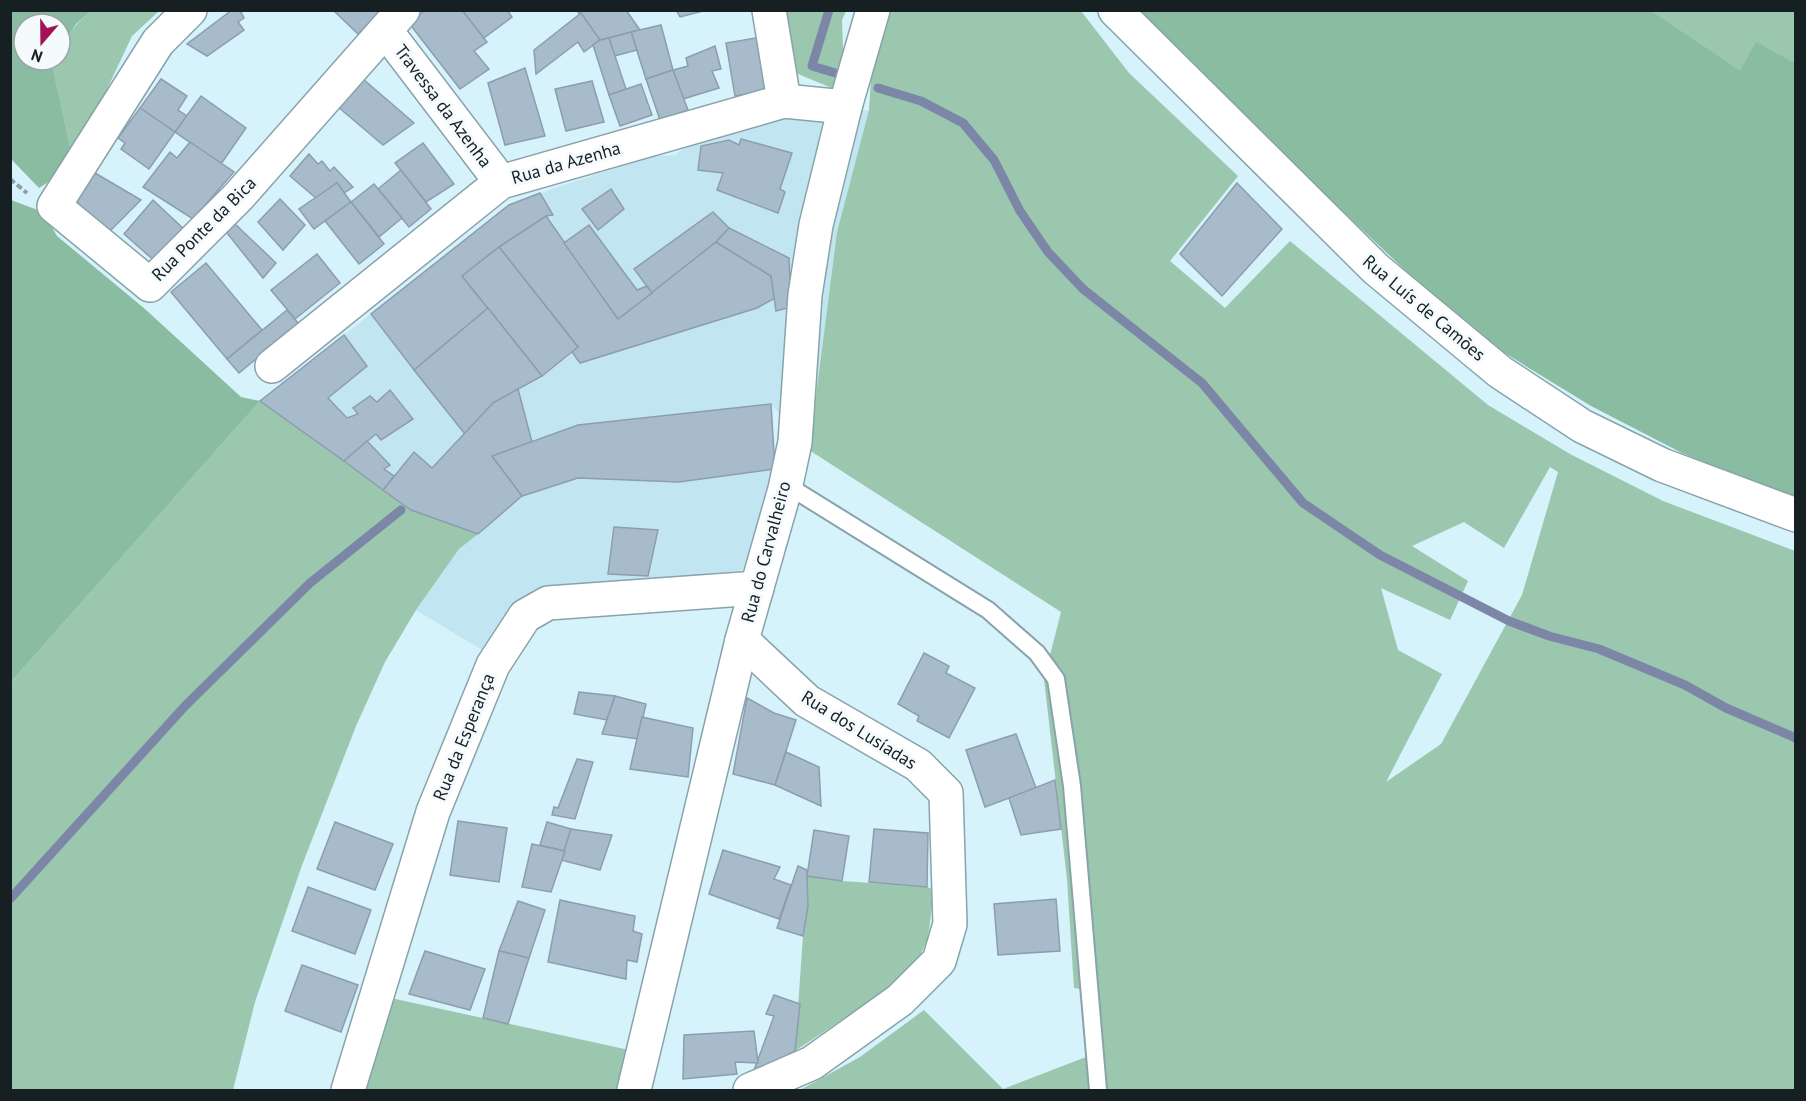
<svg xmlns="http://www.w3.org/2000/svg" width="1806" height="1101" font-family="'PT Sans',sans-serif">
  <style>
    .built { fill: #c2e6f1 }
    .green { fill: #9ac7ae; fill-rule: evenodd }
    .forest { fill: #8abca1 }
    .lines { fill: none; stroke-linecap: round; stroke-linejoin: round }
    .stream { stroke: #7c86a6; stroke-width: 9 }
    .building { fill: #a8bbcb; stroke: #8c9eae; stroke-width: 1.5 }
    .lane-casing { stroke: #89a3ab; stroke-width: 20 }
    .street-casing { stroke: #89a3ab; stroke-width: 36 }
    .secondary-casing { stroke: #89a3ab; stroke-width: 36 }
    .path { stroke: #8ba0a6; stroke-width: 4; stroke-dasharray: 6 3; stroke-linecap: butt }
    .lane { stroke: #fff; stroke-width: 16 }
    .street { stroke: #fff; stroke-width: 33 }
    .secondary { stroke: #fff; stroke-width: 33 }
    .labels { text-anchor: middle; stroke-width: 6; stroke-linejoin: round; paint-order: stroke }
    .street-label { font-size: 18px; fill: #162023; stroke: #f5fbfd }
  </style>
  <rect width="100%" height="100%" fill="#d6f2fb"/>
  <!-- built -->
  <path class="built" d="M869,110L837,232L809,450L772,405L775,469L756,538L742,570L538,593L487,653L416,610L459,549L477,534L411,510L260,401L509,205L558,187L653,156L675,155L697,139L738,122Z"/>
  <!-- green -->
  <g class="green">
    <path d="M91,11H159L132,36L93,119L74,165L51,61L60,60C60,39 76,24 91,11Z"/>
    <path d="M785,11H846L842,20L843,50L839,84L834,89L791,71Z"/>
    <path d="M889,11H1081L1129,73L1238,176L1170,261L1225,308L1290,241L1488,405L1570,454L1663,501L1795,551V1090H800L860,1057L924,1010L1003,1089L1104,1050L1097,992L1074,988L1067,879L1044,679L1061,612L809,450L837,232L869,110L873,49ZM1550,467L1558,472L1522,595L1441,744L1386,782L1442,674L1398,650L1381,588L1450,620L1468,581L1412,546L1464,522L1504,548Z"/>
    <path d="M1652,11H1795V63L1756,43L1740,72Z"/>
    <path d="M260,401L411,510L478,534L459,549L416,610L385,662L356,726L301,868L255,1002L233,1090H11V682Z"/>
    <path d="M807,876L842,881L927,887L934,890L928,938L913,972L795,1051L803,936L808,906Z"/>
    <path d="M391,998L629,1050L620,1090H362Z"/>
  </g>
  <!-- forest -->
  <g class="forest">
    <path d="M10,11H91L76,24L60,47V24H24V60H51L74,165L39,188L11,159Z"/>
    <path d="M1136,11H1652L1740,71L1756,42L1795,63V499L1682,453L1591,406L1503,352L1425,289L1160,38Z"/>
    <path d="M11,200L43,212L57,236L145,309L241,397L260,401L11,682Z"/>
  </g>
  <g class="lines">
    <!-- stream -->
    <g class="stream">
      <path d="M829,10L812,66L842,75"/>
      <path d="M878,88L921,101L963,123L994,160L1020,211L1048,252L1083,289L1202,383L1303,503L1380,555L1509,621L1549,636L1599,649L1685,685L1726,708L1796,738"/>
      <path d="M10,899L185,706L310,583L401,510"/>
    </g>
  </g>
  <!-- building -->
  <g class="building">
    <path d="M232,10H240L244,18L238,22L244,30L207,56L187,44Z"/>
    <path d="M333,10H378L381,12L358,34Z"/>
    <path d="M425,10H462L487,42L474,51L489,69L460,89L409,23Z"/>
    <path d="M462,10H507L512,17L484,38Z"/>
    <path d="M626,10L640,30L600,40L577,11Z"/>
    <path d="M676,10H707L680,17Z"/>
    <path d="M581,13L600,40L584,52L578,42L536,74L534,50Z"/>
    <path d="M661,25L673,70L646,79L631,32Z"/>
    <path d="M631,32L637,50L614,56L609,38Z"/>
    <path d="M761,37L771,90L735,96L726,43Z"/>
    <path d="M609,38L626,89L609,95L593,45L600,40Z"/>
    <path d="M715,46L721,69L712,71L719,88L683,99L673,70L688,66L686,58Z"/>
    <path d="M525,68L545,136L505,145L488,83Z"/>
    <path d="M673,70L688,110L660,120L646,79Z"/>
    <path d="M161,79L187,96L178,110L187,116L175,132L140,108Z"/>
    <path d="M363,79L414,123L383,145L337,106Z"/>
    <path d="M592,81L604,122L566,131L555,89Z"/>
    <path d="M641,84L652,115L620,126L609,95Z"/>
    <path d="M201,96L246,128L221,164L175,132Z"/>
    <path d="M140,108L175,132L149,169L121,149L125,143L118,138Z"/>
    <path d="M741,139L792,153L780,189L785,192L778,213L717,190L723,173L698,170L701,146L729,140L739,145Z"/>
    <path d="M190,142L234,172L193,219L143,187L170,152L177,158Z"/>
    <path d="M423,143L454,184L426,202L395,163Z"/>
    <path d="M309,154L318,164L322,161L330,171L334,167L353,187L344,193L337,183L316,198L290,176Z"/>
    <path d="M401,170L431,209L409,227L378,189Z"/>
    <path d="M95,173L141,200L108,233L74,205Z"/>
    <path d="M337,183L351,202L314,229L299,209Z"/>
    <path d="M1237,183L1282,229L1222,296L1180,254Z"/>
    <path d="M374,184L402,218L379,237L351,202Z"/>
    <path d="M611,189L624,209L598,230L582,209Z"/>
    <path d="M540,193L553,215L546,216L499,247L462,276L488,308L414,370L371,314L509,205Z"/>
    <path d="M280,199L305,225L283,250L258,222Z"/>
    <path d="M153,200L186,231L157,263L124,234Z"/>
    <path d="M351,202L384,244L359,264L325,221Z"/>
    <path d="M713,212L729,228L716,242L652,293L634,269Z"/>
    <path d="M546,216L618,319L716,242L771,276L775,298L757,308L580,363L572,352L578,347L499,247Z"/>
    <path d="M233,222L276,263L263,278L227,233Z"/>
    <path d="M589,225L637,290L647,286L652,293L618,319L564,243Z"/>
    <path d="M729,228L789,258L791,307L776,311L771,276L716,242Z"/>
    <path d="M499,247L578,347L542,376L462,276Z"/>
    <path d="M317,254L340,283L295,319L271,290Z"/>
    <path d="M206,263L262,330L227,359L171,292Z"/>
    <path d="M488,308L542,376L493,403L465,434L414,370Z"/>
    <path d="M287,310L299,324L239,373L227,359Z"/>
    <path d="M344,335L367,366L328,398L347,418L358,414L353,408L370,396L377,402L390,390L413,419L381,440L376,434L344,461L260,401Z"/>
    <path d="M518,389L532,442L492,456L522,496L478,534L411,510L383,490L414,452L432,468L493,403Z"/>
    <path d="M771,404L775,469L679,482L578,478L522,496L492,456L578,425Z"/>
    <path d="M367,441L390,465L384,469L394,476L383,490L344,461Z"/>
    <path d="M614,527L658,530L648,576L608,574Z"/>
    <path d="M924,653L949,666L946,673L975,688L949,738L917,721L919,716L898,704Z"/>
    <path d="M579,692L615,696L607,720L574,714Z"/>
    <path d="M615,696L646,704L638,739L602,734Z"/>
    <path d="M747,698L774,713L796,720L775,785L733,774Z"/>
    <path d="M642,717L693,728L688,777L630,769Z"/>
    <path d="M1016,734L1036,788L985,807L966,750Z"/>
    <path d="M786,752L819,767L821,806L775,785Z"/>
    <path d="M577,759L593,762L575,819L552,815L554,807L558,808Z"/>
    <path d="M1055,780L1061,829L1021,835L1009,798Z"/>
    <path d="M458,821L507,828L499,882L450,875Z"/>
    <path d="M335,822L393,844L375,890L317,869Z"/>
    <path d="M547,822L571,829L565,851L540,845Z"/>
    <path d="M571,829L612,835L600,870L561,860Z"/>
    <path d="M874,829L928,833L927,887L869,882Z"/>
    <path d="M814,830L849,836L842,881L807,876Z"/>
    <path d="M532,844L565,851L551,892L522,887Z"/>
    <path d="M723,850L780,867L774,879L791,885L779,919L709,894Z"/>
    <path d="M798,866L807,870V876L808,906L803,936L777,928Z"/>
    <path d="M308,887L371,910L355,954L292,931Z"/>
    <path d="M1056,899L1060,951L998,955L994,904Z"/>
    <path d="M560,900L635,916L633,931L642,934L637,962L627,960L626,979L548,962Z"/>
    <path d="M518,901L545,910L529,958L499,951Z"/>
    <path d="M425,951L485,969L470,1010L409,994Z"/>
    <path d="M499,951L529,958L508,1024L483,1018Z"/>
    <path d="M302,965L358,985L341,1032L285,1011Z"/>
    <path d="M774,995L800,1004L795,1051L753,1073L774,1016L766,1014Z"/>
    <path d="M754,1031L758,1063L735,1062L737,1074L683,1079L684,1035Z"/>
  </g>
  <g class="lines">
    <!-- lane casing -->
    <g class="lane-casing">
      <path id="lane" d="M785,484L988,610L1037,653L1056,679L1072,786L1098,1090"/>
    </g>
    <!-- street casing -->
    <g class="street-casing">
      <g id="street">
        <path d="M190,10L158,42L54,206L150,285L239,196L403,10"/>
        <path d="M769,10L784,101"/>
        <path d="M386,31L501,182"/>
        <path d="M272,366L501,182L784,101L845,107"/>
        <path d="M742,640L807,701L918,765L946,793L950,924L939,961L900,1000L812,1063L750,1090"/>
        <path d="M348,1090L433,812L493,665L525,616L548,603L757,588"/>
        <path d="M634,1090L742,640L785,489L795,442L805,295L816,225L845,107L873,10"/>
      </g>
    </g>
    <!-- secondary casing -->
    <g class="secondary-casing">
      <path id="secondary" d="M1115,10L1376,269L1500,372L1582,426L1662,465L1796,515"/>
    </g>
    <!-- path -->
    <path class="path" d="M10,179L27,193"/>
    <!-- lane -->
    <use href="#lane" class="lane"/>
    <!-- street -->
    <use href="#street" class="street"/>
    <!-- secondary -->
    <use href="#secondary" class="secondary"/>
  </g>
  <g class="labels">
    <!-- street labels -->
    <g class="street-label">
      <text transform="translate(443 106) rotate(53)" y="6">Travessa da Azenha</text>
      <text transform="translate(566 163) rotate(-16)" y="6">Rua da Azenha</text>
      <text transform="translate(204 229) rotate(-45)" y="6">Rua Ponte da Bica</text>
      <text transform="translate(1424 308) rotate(40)" y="6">Rua Luís de Camões</text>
      <text transform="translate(766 552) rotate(-75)" y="6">Rua do Carvalheiro</text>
      <text transform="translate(859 730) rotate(32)" y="6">Rua dos Lusíadas</text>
      <text transform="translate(464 737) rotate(-68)" y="6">Rua da Esperança</text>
    </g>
  </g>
  <!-- border -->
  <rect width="1806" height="1101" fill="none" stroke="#162023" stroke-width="24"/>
  <!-- north arrow -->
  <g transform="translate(42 42) rotate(200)"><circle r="28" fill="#f5fbfd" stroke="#9ca3a6" stroke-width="1.5"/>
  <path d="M0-4.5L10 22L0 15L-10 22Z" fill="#a21256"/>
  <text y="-9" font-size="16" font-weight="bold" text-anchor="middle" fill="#162023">N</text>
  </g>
</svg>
